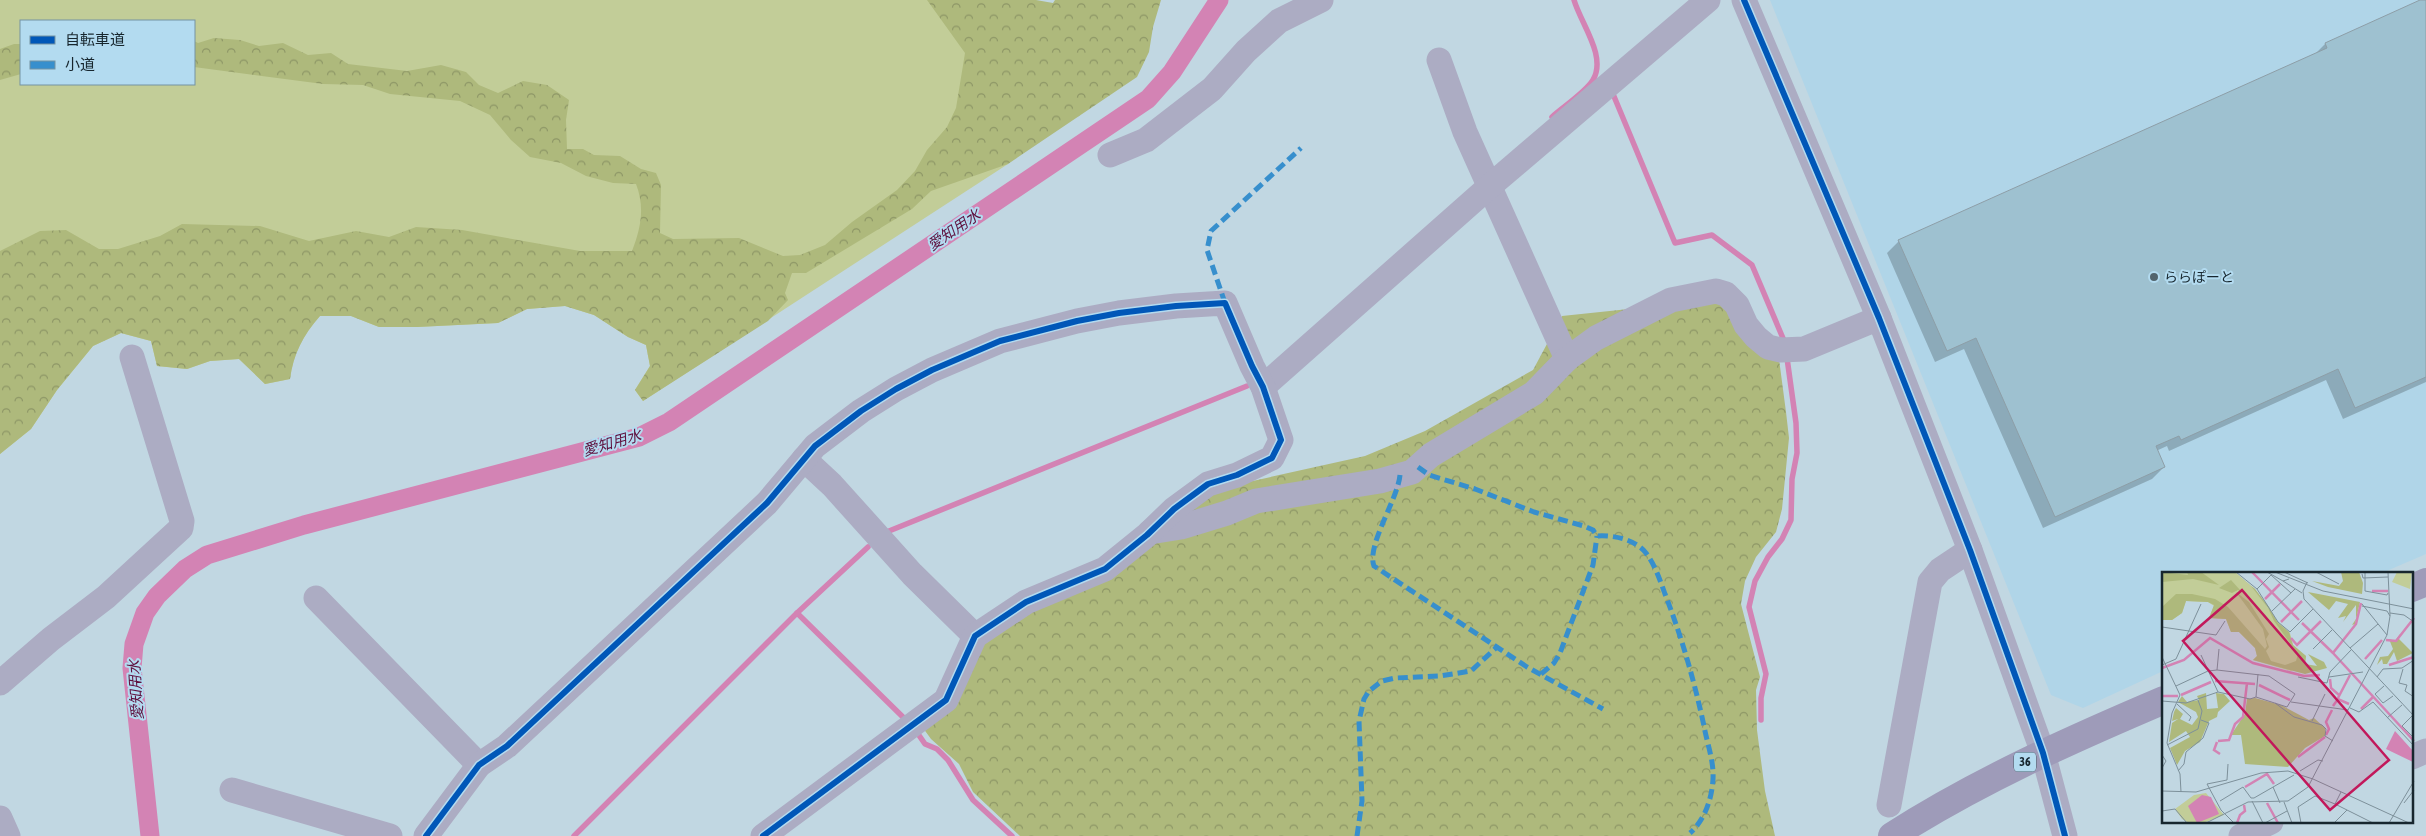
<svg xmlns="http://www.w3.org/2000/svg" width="2426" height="836" font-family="'Asap Condensed','Noto Sans JP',sans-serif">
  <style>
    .built { fill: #b0d5e8 }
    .green { fill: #c2cd98; fill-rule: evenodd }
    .forest { fill: url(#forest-crowns) }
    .shadow { fill: #0003 }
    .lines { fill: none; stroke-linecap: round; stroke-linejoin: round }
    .stream { stroke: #d383b4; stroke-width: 5.5 }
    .canal { stroke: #d383b4; stroke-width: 19 }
    .building { fill: #9ec1d0; stroke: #8d9ea7 }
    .minor { stroke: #acacc3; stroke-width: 25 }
    .major { stroke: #9e9bb9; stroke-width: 28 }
    .quiet { stroke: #378fcd; stroke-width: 5; stroke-dasharray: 10 5; stroke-linecap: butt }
    .cycleway-casing { stroke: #b3dbf0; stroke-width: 9 }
    .cycleway { stroke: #0057b8; stroke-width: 6 }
    .poi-dot { fill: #52646d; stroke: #b3dbf0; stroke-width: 2 }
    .labels { text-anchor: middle; stroke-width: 4; stroke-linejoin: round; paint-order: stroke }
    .shield { fill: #b3dbf0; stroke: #465c68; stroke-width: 1 }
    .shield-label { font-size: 12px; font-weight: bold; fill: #17262e }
    .poi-label { font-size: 14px; fill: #17262e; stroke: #b3dbf0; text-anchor: start }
    .water-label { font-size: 15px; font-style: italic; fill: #5f103e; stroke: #b3dbf0 }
    .inset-river { fill: none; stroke: #d383b4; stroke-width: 2.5 }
    .inset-road { fill: none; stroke: #7d909a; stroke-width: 1 }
    .view { fill: #c2185b; fill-opacity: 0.15; stroke: #c2185b; stroke-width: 2.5 }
    .inset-edge { fill: none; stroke: #17262e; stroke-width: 2.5 }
  </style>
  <defs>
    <pattern id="forest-crowns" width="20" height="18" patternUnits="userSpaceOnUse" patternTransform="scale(1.25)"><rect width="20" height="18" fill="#aeb97c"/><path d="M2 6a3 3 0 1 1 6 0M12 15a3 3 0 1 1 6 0" fill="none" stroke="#8d9666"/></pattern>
  </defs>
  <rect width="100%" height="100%" fill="#c1d7e2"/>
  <!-- built -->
  <path class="built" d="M1770,0H2426V554L2382,573L2164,574L2163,671L2083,708L2051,695Z"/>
  <!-- green -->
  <path class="green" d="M0,0H1036L1008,164L643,401L635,390L650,366L646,345L628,337L594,315L565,306L527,309L498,323L417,327H379L351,316H320C303,335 293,354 290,379L265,384L239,359L210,361L187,369L157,366L151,341L121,333L93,346L57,390L31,429L0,454ZM21,21H194V84H21Z"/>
  <!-- forest -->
  <g class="forest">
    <path d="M927,0H1036L1053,3L1055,0H1161L1153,27L1149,52L1137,77L1008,164L931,191L912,209L806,273H792L785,293L788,300L768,321L643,401L635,390L650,366L646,345L628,337L594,315L565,306L527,309L498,323L417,327H379L351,316H320C303,335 293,355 290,379L265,384L239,359L210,361L187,369L157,366L151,341L121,333L93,346L57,390L31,429L0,454V251L40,231L66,230L99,249H118L160,236L182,224L260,226L309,241L356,231L389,237L416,227L462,230L580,251H632C641,228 645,207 636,184L613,183L586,176L561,163L530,157L511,140L490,115L460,101L390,94L363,85L323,84L194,67V41L198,43L214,38L240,40L259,46L283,43L308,55L331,53L348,64L407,71L441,65L466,72L479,85L498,93L523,81L547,85L569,100L566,120L567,149H583L594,155L620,156L641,169L656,173L661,185L660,233L673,239L739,238L783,256L800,255L825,245L852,222L897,190L915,171L927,150L947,127L956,108L965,53Z"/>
    <path d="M14,44H21V74L0,80V49Z"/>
    <path d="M1705,301H1718L1779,359L1786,412L1789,438L1782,509L1776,532L1756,557L1745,581L1741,604L1760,677L1756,690L1757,730L1765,791L1775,836H1020L973,792L959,764L931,739L923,728L987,640L1212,490L1365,456L1425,431L1533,370L1562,316Z"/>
  </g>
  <!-- shadow -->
  <path class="shadow" d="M2424,0H2426V382L2343,419L2326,380L2169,451L2167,446L2156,451L2164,467L2152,479L2043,528L1964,349L1935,362L1887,253L1899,241L2314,55L2325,44Z"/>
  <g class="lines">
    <!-- stream -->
    <g class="stream">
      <path d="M1613,94L1675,243L1712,235L1752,265L1785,343"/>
      <path d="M1552,117C1563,107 1586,92 1593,80C1607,56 1581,24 1574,0"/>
      <path d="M889,531L1247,386"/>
      <path d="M797,613L908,722"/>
      <path d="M1761,720V698L1766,674L1749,607L1755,581L1768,557L1782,539L1791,520L1792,479L1797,453L1796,423L1787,358"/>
      <path d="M916,731L925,744L937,749L948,760L973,800L1012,836"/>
      <path d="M574,836L797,613L868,547"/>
    </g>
    <!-- canal -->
    <path class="canal" d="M150,836L132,668L134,644L145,613L157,596L185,569L207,555L304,525L639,437L669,422L1148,99L1172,72L1219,0"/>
  </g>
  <!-- building -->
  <path class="building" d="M2420,0H2426V377L2355,408L2338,369L2181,440L2179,436L2156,446L2165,467L2055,517L1976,338L1947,351L1898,240L2327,48L2325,43Z"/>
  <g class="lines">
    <!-- minor -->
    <g class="minor">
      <path d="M1744,0L1879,318L1970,550L2043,753L2065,836"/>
      <path d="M1439,60L1465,132L1567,359"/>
      <path d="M1110,155L1146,140L1212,89L1246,51L1279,21L1321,0"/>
      <path d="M1263,387L1490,186L1708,0"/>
      <path d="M804,459L832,485L912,574L975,636"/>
      <path d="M1150,532L1181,527L1227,513L1256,501L1380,481L1412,472L1431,455L1534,393L1567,359L1596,338L1671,300L1716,291L1726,294L1737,305L1746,325L1756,337L1768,347L1781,350L1804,349L1879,318"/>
      <path d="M316,598L479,765"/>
      <path d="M0,683L51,639L106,597L181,528L182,521L132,357"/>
      <path d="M2412,757L2426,751"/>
      <path d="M232,790L390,836"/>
      <path d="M1889,805L1930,582L1940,570L1970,550"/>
      <path d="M0,818L8,836"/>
      <path d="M426,836L479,765L507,746L767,503L815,446L861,411L896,389L932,370L1000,341L1077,321L1119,313L1176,306L1225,303L1252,366L1263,387L1281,440L1272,458L1237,475L1208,484L1174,509L1147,535L1105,569L1026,602L975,636L946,700L763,836"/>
      <path d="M2241,836L2271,822"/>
    </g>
    <!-- major -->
    <g class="major">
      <path d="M2412,588L2426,582"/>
      <path d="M1892,836C1978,781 2070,740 2164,700"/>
    </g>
    <!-- quiet -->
    <g class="quiet">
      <path d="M1225,303L1207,250L1211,231L1301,148"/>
      <path d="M1418,467L1429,475L1475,489L1534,512L1584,526L1593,530L1597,536C1613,535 1635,539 1646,553C1655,565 1660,580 1665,594C1682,638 1694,680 1704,726C1707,743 1714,761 1713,779C1712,798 1705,820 1690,833"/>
      <path d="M1400,475C1398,499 1366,546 1374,566L1527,667L1603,709"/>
      <path d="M1541,674L1554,663L1560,653L1593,565L1597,536"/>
      <path d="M1357,836L1362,801L1359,721L1364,699L1369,691L1382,681L1395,678L1440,676L1471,671L1497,647"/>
    </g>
    <!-- cycleway casing -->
    <g class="cycleway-casing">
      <g id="cycleway">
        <path d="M1744,0L1879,318L1970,550L2043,753L2065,836"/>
        <path d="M426,836L479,765L507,746L767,503L815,446L861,411L896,389L932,370L1000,341L1077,321L1119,313L1176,306L1225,303L1252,366L1263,387L1281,440L1272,458L1237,475L1208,484L1174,509L1147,535L1105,569L1026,602L975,636L946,700L763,836"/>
      </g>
    </g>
    <!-- cycleway -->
    <use href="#cycleway" class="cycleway"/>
  </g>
  <!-- markers -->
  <circle class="poi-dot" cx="2154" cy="277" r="5"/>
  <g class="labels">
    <!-- shield labels -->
    <rect class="shield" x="2014" y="752.5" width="22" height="19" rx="4"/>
    <g class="shield-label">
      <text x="2025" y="766">36</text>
    </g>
    <!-- poi labels -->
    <g class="poi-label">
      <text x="2164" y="282">ららぽーと</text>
    </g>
    <!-- water labels -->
    <g class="water-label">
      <text transform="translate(954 230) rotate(-34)" y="5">愛知用水</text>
      <text transform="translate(612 443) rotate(-16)" y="5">愛知用水</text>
      <text transform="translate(136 690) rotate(-94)" y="5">愛知用水</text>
    </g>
  </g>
  <!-- overview -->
  <g transform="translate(2162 572)">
    <rect width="251" height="251" fill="#c1d7e2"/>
    <path d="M0,0H73L93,17L114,48L128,61L131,73L144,84L143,92L129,99L91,88L95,84L93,76L77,60H69L64,47L47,46L52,34L46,30L24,29L20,41L10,48H0ZM235,0H250L248,17L230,10ZM44,221L62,243L41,251H27L20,247L13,237L32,223Z" fill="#c2cd98"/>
    <path d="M0,0L26,3L25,0H39L57,13L31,7L0,10ZM71,0L93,17L107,35L116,51L127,60L131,73L144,84L143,92L155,94L146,82L162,90L165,96L143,102L91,88L95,84L93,76L77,60H69L64,47L47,46L52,33L46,30L24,29L20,41L10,48H0V35L14,22H30L53,27L66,35L103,77L105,74L101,57L74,20L87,30L107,62L104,67L107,75L104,79L109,89L123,93L134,89L136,82L112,49L106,36L89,14ZM179,0H197L201,11L200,22L166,15L150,9L177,14L181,9ZM69,8L78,18L79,20L76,18L70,21L57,16ZM146,20L198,30L193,52L190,53L194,47V33L181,50L184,44L176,46L186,32L174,29L167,38ZM238,62L237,67L251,81L235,89L232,80L225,92H221L220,87L215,93L218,85L226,84L231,77L227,67L233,69ZM44,121L45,137L56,136L54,121L62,122L68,129L56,140L55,145L47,149L38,170L23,179L15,193L8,176L28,165L24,159L7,170L10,151L16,147L10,149L12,140L14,136L21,142L18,147L30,153L36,145L34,140L16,130L20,124L25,130L37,128L35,124ZM93,126L119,133L147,148L152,146L163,156V164L143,176L126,195L83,192L79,163H69L83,142L85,127Z" fill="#aeb97c"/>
    <path d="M233,159L251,179V190L224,177ZM40,223L49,225L57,242L35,251L26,234Z" fill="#d383b4"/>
    <path class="inset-river" d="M90,0L137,48M210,19H226M103,27L118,12M199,31L194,52L171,81L252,169M119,50L140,29M140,51L171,81M129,66L135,73L159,49M224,68L234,69L252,46M203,87L220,68M227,93L252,85M0,96L22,88L48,66L91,91L142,104L158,103M168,107L169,116L177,123M53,109L93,112M97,113L128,128M19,123L49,110M0,124H16M176,126L188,103M171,134L176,127L187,132M199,137L211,125M164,163L167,157L164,150L170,138M56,169L67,168L73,152L81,145L85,111M55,170L52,178L58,182M136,185L163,165M83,215L105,202L112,212M105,231L116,251M75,251L78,243L83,239L82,233"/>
    <path class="inset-road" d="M74,0L95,17L116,50L128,60L151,37M105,0L121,9L127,7M113,0L161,19L252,37M122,0L146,11M154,0L177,12M203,0V19L225,23L226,21M200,2L201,6L226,5M109,3L129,21M121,9L140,21M145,10L141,19L142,27L252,144M95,17L109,3M200,32L225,63M200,34L225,39L228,44M110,39L133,17M228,41L242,43L252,50M0,55L54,63L63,49M188,76L216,52M151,77L170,58M39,83L56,120M0,85L18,123L10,141L5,171L18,202L19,220M0,93L14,87L39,32M241,97L237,111L245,113L243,119L252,125M55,98L57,77M136,105L165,111L168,100L189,78M167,105L201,100M215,105L221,97L240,96L252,88M222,114L213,122L221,131L231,124M94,125L96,102M0,129L24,131L56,120L88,127L94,125L125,135L133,122L107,104L55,98L46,99L14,114M129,130L186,138M113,131L132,145L160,153L164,157L163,164L171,169M15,132L29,145L27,149M188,136L197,140L211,130L252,174M251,143L240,154L250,164L252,162M225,146L240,133M150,149L163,122M5,173L36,157L40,139L36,128M0,183L4,189L0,196M66,192L65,208L45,212L59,238L72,251M16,199L22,192L24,180L41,166L47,151L39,148M138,199L156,188L161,189M111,215L118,231M0,219L34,220L99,201L126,199L151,207L247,251M58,229L81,215L89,226H92L132,203M90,229L101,251M122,230L130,251M242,231L252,218M173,232L211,251M0,239L13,237L25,251M44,251L86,230L126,229L146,215L225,63L228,44L226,0M103,251L125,239M139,251L136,235L153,224L173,232L179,220M172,251L185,238M227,251L252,209"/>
    <path class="view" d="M80,18L227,188L168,238L21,69Z"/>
    <rect width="251" height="251" class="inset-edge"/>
  </g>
  <!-- legend -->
  <rect x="20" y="20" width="175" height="65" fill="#b3dbf0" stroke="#7593a2"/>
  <rect x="30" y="36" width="25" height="8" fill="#0057b8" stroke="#7593a2"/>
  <text x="65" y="45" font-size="15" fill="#17262e">自転車道</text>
  <rect x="30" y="61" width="25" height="8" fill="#378fcd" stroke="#7593a2"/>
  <text x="65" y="70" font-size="15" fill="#17262e">小道</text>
</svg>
